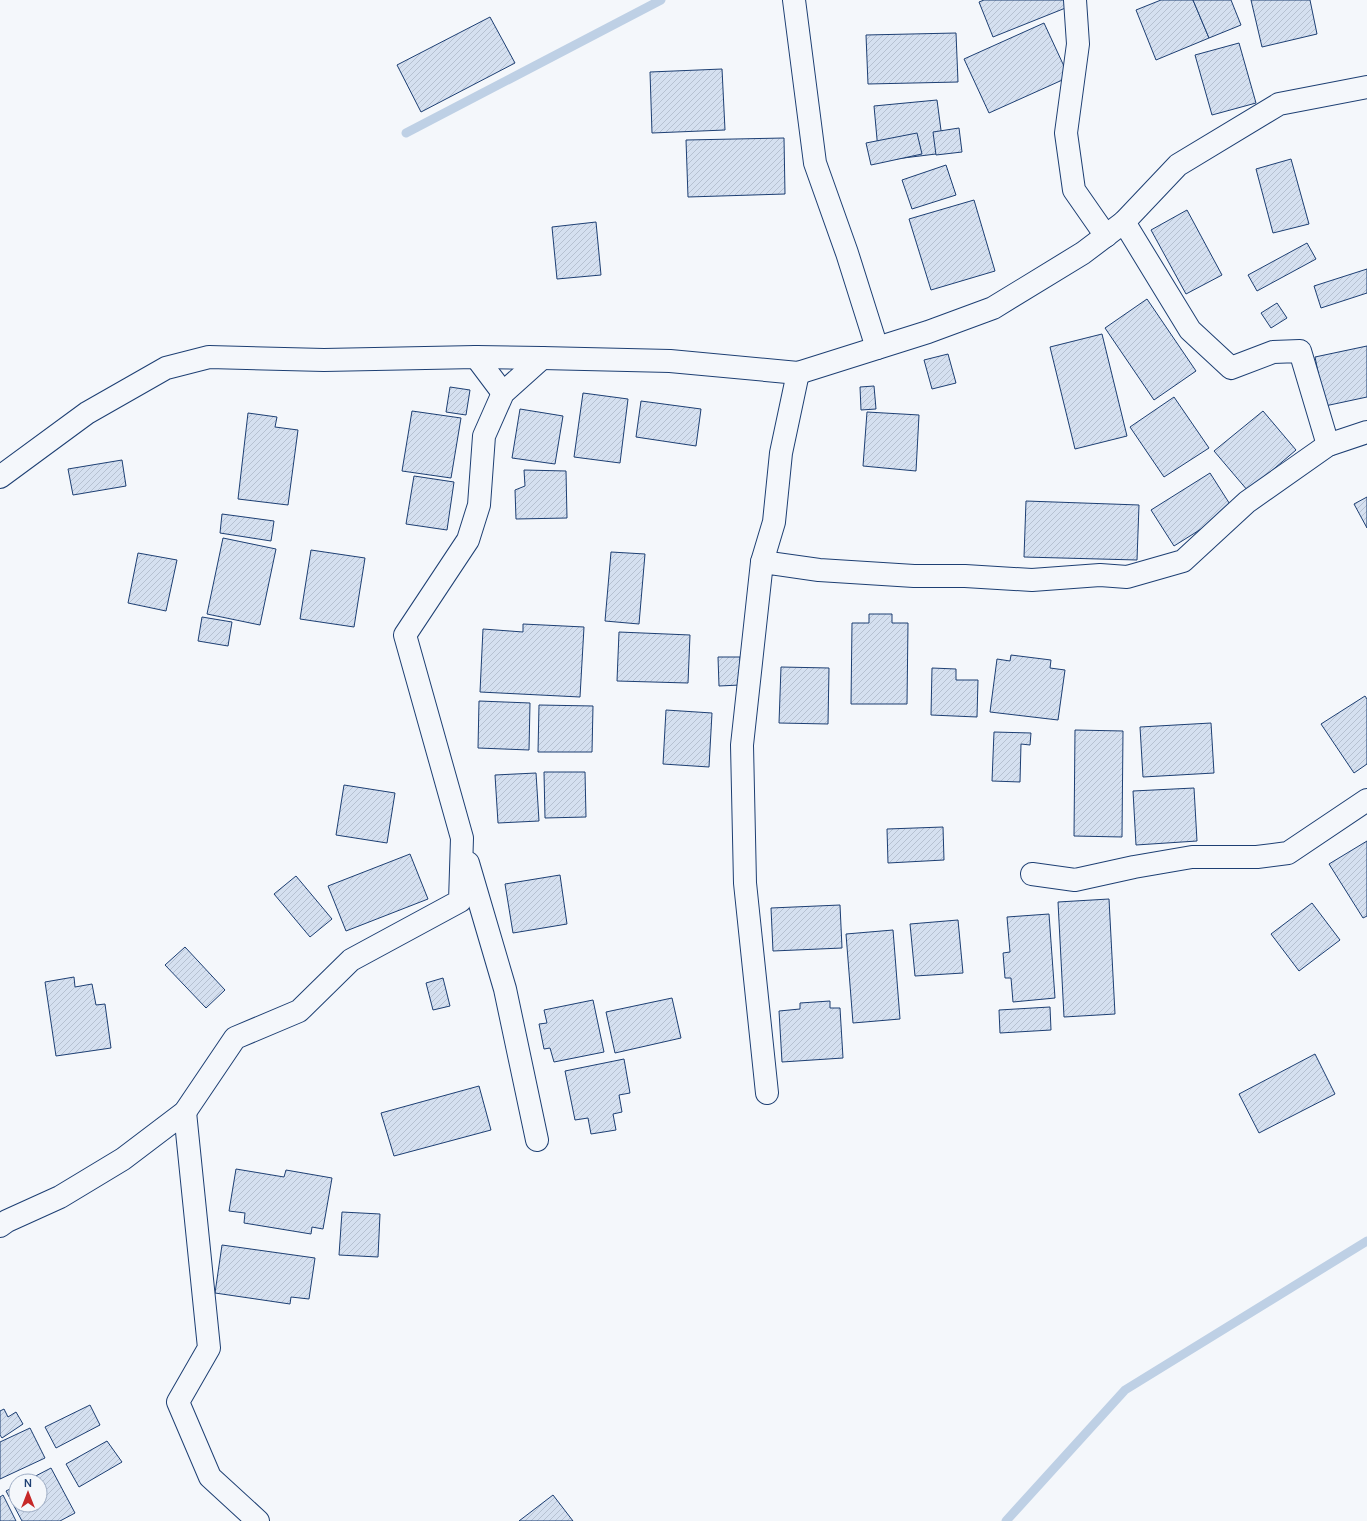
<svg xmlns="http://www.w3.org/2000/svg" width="1367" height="1521" font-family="Manrope,sans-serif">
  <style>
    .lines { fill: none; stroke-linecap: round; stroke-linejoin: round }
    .stream { stroke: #bed0e5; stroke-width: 9 }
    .building { fill: url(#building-hatch); stroke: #1d3f73 }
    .street-casing { stroke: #1d3f73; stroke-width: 24 }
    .street { stroke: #f4f7fb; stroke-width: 22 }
  </style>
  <defs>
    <pattern id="building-hatch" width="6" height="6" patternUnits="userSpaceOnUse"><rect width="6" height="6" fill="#d5e0f0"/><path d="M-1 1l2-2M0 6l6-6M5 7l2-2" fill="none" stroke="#b6c1d1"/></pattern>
  </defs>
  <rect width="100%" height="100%" fill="#f4f7fb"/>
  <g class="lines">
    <!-- stream -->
    <g class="stream">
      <path d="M406,133L661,0"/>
      <path d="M1006,1521L1125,1390L1367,1241"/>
    </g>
  </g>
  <!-- building -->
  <g class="building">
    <path d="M984,0H1083V1L993,37L979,2Z"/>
    <path d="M1161,0H1193L1209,38L1156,60L1136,10Z"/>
    <path d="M1193,0H1231L1241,25L1209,38Z"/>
    <path d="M1251,0H1310L1317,34L1262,47Z"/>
    <path d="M490,17L515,63L421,112L397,65Z"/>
    <path d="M1044,23L1069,77L989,113L964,59Z"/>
    <path d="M956,33L958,82L868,84L866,35Z"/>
    <path d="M1239,43L1256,103L1212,115L1195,55Z"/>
    <path d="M722,69L725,130L652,133L650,72Z"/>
    <path d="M937,100L944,153L879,161L874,106Z"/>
    <path d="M959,128L962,152L936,155L933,132Z"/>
    <path d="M917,133L922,154L871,165L866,143Z"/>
    <path d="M784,138L785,194L688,197L686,140Z"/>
    <path d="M1291,159L1309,224L1273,233L1256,169Z"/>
    <path d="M946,165L956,195L912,209L902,180Z"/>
    <path d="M974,200L995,271L931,290L909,219Z"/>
    <path d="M1187,210L1222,275L1186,294L1151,230Z"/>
    <path d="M596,222L601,275L557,279L552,227Z"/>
    <path d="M1307,243L1316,259L1257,291L1248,275Z"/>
    <path d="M1367,269V293L1321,308L1314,286Z"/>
    <path d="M1147,299L1196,371L1154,400L1105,328Z"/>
    <path d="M1277,303L1287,318L1271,328L1261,313Z"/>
    <path d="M1102,334L1127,436L1075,449L1050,347Z"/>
    <path d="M1367,346V397L1325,406L1315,357Z"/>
    <path d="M948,354L956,383L932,389L924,360Z"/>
    <path d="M874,386L876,409L861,410L860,387Z"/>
    <path d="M450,387L470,390L466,415L446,412Z"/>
    <path d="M583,393L628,399L620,463L574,457Z"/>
    <path d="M1174,397L1209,448L1164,477L1130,427Z"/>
    <path d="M641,401L701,409L696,446L636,437Z"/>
    <path d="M520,409L563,416L555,464L512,458Z"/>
    <path d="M412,411L461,418L451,478L402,471Z"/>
    <path d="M1263,411L1296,450L1248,491L1214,451Z"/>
    <path d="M867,412L919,415L916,471L863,466Z"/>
    <path d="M248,413L277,417L275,427L298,430L288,505L238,499Z"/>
    <path d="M122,460L126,486L73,495L68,469Z"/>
    <path d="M524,470L566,471L567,518L516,519L515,490L525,486Z"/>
    <path d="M1210,473L1233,509L1174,546L1151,510Z"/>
    <path d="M414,476L454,482L447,530L406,524Z"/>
    <path d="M1367,497V528L1354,504Z"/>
    <path d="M1026,501L1139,505L1137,560L1024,557Z"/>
    <path d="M222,514L274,521L271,541L220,533Z"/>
    <path d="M223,538L276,549L260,625L207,614Z"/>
    <path d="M311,550L365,558L354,627L300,619Z"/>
    <path d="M611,552L645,554L639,624L605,621Z"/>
    <path d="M138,553L177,560L166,611L128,603Z"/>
    <path d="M869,614H892V623H908L907,704H851L852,623H869Z"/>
    <path d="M202,617L232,622L228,646L198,641Z"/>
    <path d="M523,624L584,627L580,697L480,692L483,629L523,632Z"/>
    <path d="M619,632L690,635L688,683L617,681Z"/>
    <path d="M1011,655L1051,660L1050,668L1065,670L1058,720L990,712L997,659L1010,661Z"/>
    <path d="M718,657H740V685L719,686Z"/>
    <path d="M781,667L829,668L828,724L779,723Z"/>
    <path d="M932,668L956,669V680H978L977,717L931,715Z"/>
    <path d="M1365,696L1367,699V764L1354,773L1321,724Z"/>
    <path d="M479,701L530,703L529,750L478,748Z"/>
    <path d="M539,705L593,706L592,752H538Z"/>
    <path d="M666,710L712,713L709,767L663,764Z"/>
    <path d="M1211,723L1214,773L1143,777L1140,727Z"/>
    <path d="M1075,730L1123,731L1122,837L1074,836Z"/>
    <path d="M994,732L1031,733L1030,745L1021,744L1020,782L992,781Z"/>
    <path d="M544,772H585L586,817L545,818Z"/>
    <path d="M536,773L539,821L498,823L495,775Z"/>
    <path d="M344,785L395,793L387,843L336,835Z"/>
    <path d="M1194,788L1197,841L1136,845L1133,791Z"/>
    <path d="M943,827L944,860L888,863L887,829Z"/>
    <path d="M1367,841V916L1363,918L1329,864Z"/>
    <path d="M410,854L428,899L346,931L328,886Z"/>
    <path d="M560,875L567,924L513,933L505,884Z"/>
    <path d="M296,876L332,919L310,937L274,894Z"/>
    <path d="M1109,899L1115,1014L1064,1017L1058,902Z"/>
    <path d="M1312,903L1340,940L1299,971L1271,934Z"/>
    <path d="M840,905L842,948L773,951L771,908Z"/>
    <path d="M1049,914L1055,998L1013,1002L1011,978H1005L1003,953L1010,952L1007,917Z"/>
    <path d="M958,920L963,973L915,976L910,924Z"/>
    <path d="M893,930L900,1019L853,1023L846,934Z"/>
    <path d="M185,947L225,990L206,1008L165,965Z"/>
    <path d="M74,977L75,987L92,984L96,1005L105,1004L111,1048L56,1056L45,982Z"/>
    <path d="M443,978L450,1006L433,1010L426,983Z"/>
    <path d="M672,998L681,1038L615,1053L606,1012Z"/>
    <path d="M593,1000L604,1052L554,1062L550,1048L544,1049L539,1024L547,1023L544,1010Z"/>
    <path d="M830,1001V1008H840L843,1058L782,1062L779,1011L800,1009V1003Z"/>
    <path d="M1050,1007L1051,1030L1000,1033L999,1010Z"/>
    <path d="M1315,1054L1335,1094L1259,1133L1239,1094Z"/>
    <path d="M624,1059L630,1093L619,1095L622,1112L613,1114L616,1130L591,1134L588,1118L575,1120L565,1071Z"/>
    <path d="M479,1086L491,1130L394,1156L381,1113Z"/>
    <path d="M236,1169L284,1177L286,1170L332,1178L323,1229L312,1227L311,1234L244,1223L245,1213L229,1211Z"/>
    <path d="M342,1212L380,1214L378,1257L339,1255Z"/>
    <path d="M222,1245L315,1258L309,1299L291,1297L290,1304L215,1293Z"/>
    <path d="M90,1405L100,1425L56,1448L45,1427Z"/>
    <path d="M4,1409L8,1417L16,1412L23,1424L2,1438L0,1435V1411Z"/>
    <path d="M30,1428L45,1458L0,1479V1442Z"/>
    <path d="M107,1441L122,1462L79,1487L66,1464Z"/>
    <path d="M51,1468L75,1513L60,1521H22L6,1491L16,1486V1505H40V1481H26Z"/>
    <path d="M3,1495L16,1521H0V1497Z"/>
    <path d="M553,1495L573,1521H519Z"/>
  </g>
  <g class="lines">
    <!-- street casing -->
    <g class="street-casing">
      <g id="street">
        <path d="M794,0L815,163L847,253L877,348"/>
        <path d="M1075,0L1078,44L1066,133L1074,190L1106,236"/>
        <path d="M1124,222L1190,330L1231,368L1273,352L1300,351L1328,445"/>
        <path d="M476,357L503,393"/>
        <path d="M0,477L87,413L166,368L209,357L324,360L476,357L542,358L670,361L798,373L928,332L993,308L1083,253L1124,222L1178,165L1279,104L1367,87"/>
        <path d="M762,562L774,522L781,453L798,373"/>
        <path d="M468,863L505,989L537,1140"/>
        <path d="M1032,874L1075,880L1134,867L1192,857H1257L1288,853L1367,800"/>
        <path d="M767,1093L745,883L742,745L762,562L819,570L914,576H965L1032,580L1100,575L1127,577L1183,561L1247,502L1328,445L1367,432"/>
        <path d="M185,1112L209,1348L178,1402L210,1477L258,1521"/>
        <path d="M0,1226L7,1221L60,1197L123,1159L185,1112L235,1038L299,1011L351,960L460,901L462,838L405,635L468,540L479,505L484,436L503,393L542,358"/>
      </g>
    </g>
    <!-- street -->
    <use href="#street" class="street"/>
  </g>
  <!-- north arrow -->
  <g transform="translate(28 1493)"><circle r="19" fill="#f4f7fb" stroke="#9eadc5"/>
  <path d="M0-3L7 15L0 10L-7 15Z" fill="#c62828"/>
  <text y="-6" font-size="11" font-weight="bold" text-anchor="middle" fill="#1d3f73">N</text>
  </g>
</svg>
